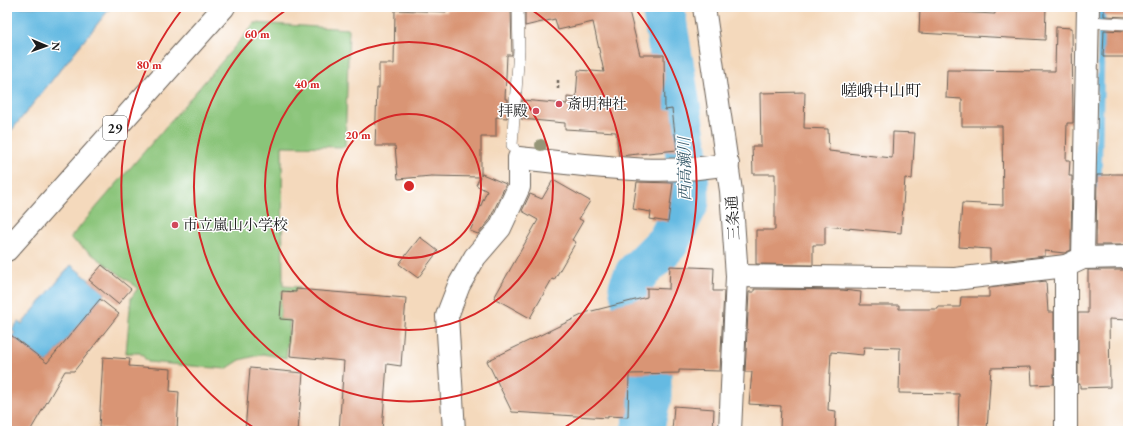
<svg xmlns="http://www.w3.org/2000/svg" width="1135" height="438" font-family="'EB Garamond','Noto Serif JP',serif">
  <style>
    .green { fill: #8ac479; stroke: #53704a }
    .water { fill: #65bae2; stroke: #406b7f }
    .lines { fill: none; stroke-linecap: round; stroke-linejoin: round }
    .stream { stroke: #65bae2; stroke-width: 7 }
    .river { stroke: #65bae2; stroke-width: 43 }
    .building { fill: #d99574 }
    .lane-casing { stroke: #685e54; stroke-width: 12 }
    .street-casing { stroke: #685e54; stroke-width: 24 }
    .secondary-casing { stroke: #685e54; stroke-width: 24 }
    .primary-casing { stroke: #685e54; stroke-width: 24 }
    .path { stroke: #685e54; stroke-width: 2.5; stroke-dasharray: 3 3; stroke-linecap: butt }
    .lane { stroke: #fff; stroke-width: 11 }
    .street { stroke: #fff; stroke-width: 22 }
    .secondary { stroke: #fff; stroke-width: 22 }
    .primary { stroke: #fff; stroke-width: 22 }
    .tree { fill: #959678 }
    .ring { fill: none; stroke: #d62828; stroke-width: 2 }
    .poi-dot { fill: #d1495b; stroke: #fff; stroke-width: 1.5 }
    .labels { text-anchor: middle; stroke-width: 3; stroke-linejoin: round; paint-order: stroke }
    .shield { fill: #fff; stroke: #606060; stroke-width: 1 }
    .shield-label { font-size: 14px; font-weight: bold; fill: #1c1c1c }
    .poi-label { font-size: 15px; fill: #1c1c1c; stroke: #fff; text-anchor: start }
    .street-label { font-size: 15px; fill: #1c1c1c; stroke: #fff }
    .neighbourhood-label { font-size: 16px; fill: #1c1c1c; stroke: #fff }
    .water-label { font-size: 16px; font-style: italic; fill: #395b6b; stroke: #fff }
    .centre { fill: #d62828; stroke: #fff; stroke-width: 2 }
    .ring-label { font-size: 12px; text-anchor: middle; font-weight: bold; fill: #d62828; stroke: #fff; stroke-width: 3; stroke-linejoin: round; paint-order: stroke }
  </style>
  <rect width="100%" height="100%" fill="#fff"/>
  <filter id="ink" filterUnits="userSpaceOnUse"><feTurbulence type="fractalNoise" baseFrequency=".025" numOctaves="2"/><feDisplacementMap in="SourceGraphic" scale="8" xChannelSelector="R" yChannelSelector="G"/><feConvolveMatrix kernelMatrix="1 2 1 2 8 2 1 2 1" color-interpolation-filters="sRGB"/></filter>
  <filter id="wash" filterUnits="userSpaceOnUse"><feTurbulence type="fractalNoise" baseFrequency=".012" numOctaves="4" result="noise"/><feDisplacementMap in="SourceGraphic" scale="16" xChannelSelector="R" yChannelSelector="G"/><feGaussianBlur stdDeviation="0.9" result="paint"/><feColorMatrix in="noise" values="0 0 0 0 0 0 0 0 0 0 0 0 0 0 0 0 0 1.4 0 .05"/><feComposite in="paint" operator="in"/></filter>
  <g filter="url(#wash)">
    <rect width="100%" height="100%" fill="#f4d9bc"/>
    <!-- green -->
    <path class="green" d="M255,23L349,29L345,147L282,146L283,286L299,287V289H296V292L282,291L280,319L290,320L286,358L263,354L240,360L226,369L148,362L140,353H126L131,298L138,288L70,238Z"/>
    <!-- water -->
    <g class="water">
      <path d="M7,7H111L7,136Z"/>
      <path d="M71,265L105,293L47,363L12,336L15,333L12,330L18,322L22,324Z"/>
    </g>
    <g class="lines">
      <!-- stream -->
      <path class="stream" d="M1098,185L1102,7"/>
      <!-- river -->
      <path class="river" d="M642,431L650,397V374L630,287L636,274L668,242L688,202L687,155L663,7"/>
    </g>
    <g id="blocks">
      <!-- building -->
      <g class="building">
        <path d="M470,7H511L512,55H507L505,99H508L507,118L496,117V137H481V176L482,174L506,184L489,221L478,234L470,231L487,191L476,185L480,177L431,176L398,179L395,146H375L377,88H379V64H394L395,10L447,12V10L470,9Z"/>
        <path d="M525,7H628L640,55H664L665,110L672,109L677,150L619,156L616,132L565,129V123L521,119L522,100L567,104V97L576,98L578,70L604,72L593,22L558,30L555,19L525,26Z"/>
        <path d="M920,7H956V12L995,14V7H1046L1045,40L919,33Z"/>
        <path d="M1104,7H1127V17L1104,16Z"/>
        <path d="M1056,27L1072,28L1073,123H1067L1066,160H1070L1069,176H1072L1071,250L1065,253L1045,251V256L990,262V249L959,247L962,203L1003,205L1002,126H962V99L946,98L947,70L1055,71Z"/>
        <path d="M1104,30L1127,31L1128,57H1103Z"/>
        <path d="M805,92L804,128L828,129L829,151L892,158L893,132L915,133L912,179L905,178L901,233L825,226V245H813V265L756,264V230H775V174H753L752,146H761L760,93Z"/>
        <path d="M1110,174H1128V245H1096L1097,175H1110Z"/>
        <path d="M553,180L590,201L579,219L583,221L572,240L576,242L554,280L552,279L530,318L494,298L538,220L522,211L530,194L542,199Z"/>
        <path d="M637,182L673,183L668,222L650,219L651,212L633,209Z"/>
        <path d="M420,237L438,251L418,278L399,264Z"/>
        <path d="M102,265L131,289L118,304L89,280Z"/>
        <path d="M670,266L714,268L713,291H724L720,371L679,370V373L629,374L628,417L608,416V418L512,412L487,361L588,312L647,297V288L669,289Z"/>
        <path d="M1088,270H1128V320L1109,319L1110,387L1080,388V384H1078V313H1088Z"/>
        <path d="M1046,281L1048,312H1054V384L1032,385L1031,367L991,368L987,430L958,428L959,394L899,393L900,348L864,347L863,355L831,352L828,410L836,411L835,431L780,428L781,406L749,404L752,372H745L749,292H754V289L842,290L861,292L860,305H899V309H938V307H960L961,297H989V288Z"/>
        <path d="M296,289L406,298L401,366L387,364L382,431H339L344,361L290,356L293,320L280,319L282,291L296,292Z"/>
        <path d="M100,299L119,314L74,371H65L30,431H7V332L47,363Z"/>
        <path d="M103,357L130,359L129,366L171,369L170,391L179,392L177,431L99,428Z"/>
        <path d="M250,368L303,373L298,431H245Z"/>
        <path d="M674,406L714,409L713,431H672Z"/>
      </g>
    </g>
  </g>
  <g filter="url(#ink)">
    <use href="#blocks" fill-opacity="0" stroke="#685e54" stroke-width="1"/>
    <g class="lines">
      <!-- lane casing -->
      <g class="lane-casing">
        <g id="lane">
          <path d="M518,7L519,50L512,145L519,158"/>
          <path d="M1088,22L1128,24"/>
        </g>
      </g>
      <!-- street casing -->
      <g class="street-casing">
        <g id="street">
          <path d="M1083,258L1088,7"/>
          <path d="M1066,266V431"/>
          <path d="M737,276L955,279L1066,266L1083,258L1128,257"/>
          <path d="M454,431L447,316L459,285L475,257L500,228L519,187V158C589,165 659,177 728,164"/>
        </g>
      </g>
      <!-- secondary casing -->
      <g class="secondary-casing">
        <path id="secondary" d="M704,7L731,191L737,276L730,431"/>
      </g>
      <!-- primary casing -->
      <g class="primary-casing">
        <path id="primary" d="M7,250L224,7"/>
      </g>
      <!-- path -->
      <path class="path" d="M558,89V78"/>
      <!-- lane -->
      <use href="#lane" class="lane"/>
      <!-- street -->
      <use href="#street" class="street"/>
      <!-- secondary -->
      <use href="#secondary" class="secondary"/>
      <!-- primary -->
      <use href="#primary" class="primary"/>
    </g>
    <!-- trees -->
    <circle class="tree" cx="541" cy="145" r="6"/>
  </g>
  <!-- distance rings -->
  <g class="ring">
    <circle cx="409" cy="186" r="72"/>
    <circle cx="409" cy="186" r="144"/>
    <path d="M529 8A215 215 0 1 1 289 8"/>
    <path d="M259 431A287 287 0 0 1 184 7M634 7A287 287 0 0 1 559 431"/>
  </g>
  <!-- markers -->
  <g class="poi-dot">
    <circle cx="559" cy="104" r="4"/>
    <circle cx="536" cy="111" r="4"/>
    <circle cx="175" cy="225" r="4"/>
  </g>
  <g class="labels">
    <!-- shield labels -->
    <rect class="shield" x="103" y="116" width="24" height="24" rx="3"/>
    <g class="shield-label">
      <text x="115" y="133">29</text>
    </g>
    <!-- poi labels -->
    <g class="poi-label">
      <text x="567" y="109">斎明神社</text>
      <text x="528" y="116" text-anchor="end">拝殿</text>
      <text x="183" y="230">市立嵐山小学校</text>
    </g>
    <!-- street labels -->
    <g class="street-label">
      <text transform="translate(733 218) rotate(-94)" y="5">三条通</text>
    </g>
    <!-- neighbourhood labels -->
    <g class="neighbourhood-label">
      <text x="881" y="96">嵯峨中山町</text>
    </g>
    <!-- water labels -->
    <g class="water-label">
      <text transform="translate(684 169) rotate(-91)" y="6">西高瀬川</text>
    </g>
  </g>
  <circle cx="409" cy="186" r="6" class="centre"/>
  <g class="ring-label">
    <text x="257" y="38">60 m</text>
    <text x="149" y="69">80 m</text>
    <text x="307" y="88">40 m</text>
    <text x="358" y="139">20 m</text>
  </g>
  <!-- margin -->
  <rect width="1135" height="438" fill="none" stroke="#fff" stroke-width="24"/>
  <!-- north arrow -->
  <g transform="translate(46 46) rotate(92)" stroke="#ffffff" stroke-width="3" paint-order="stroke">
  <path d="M0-3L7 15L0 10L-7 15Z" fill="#1c1c1c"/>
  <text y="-6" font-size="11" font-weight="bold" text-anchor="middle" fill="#1c1c1c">N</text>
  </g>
</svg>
